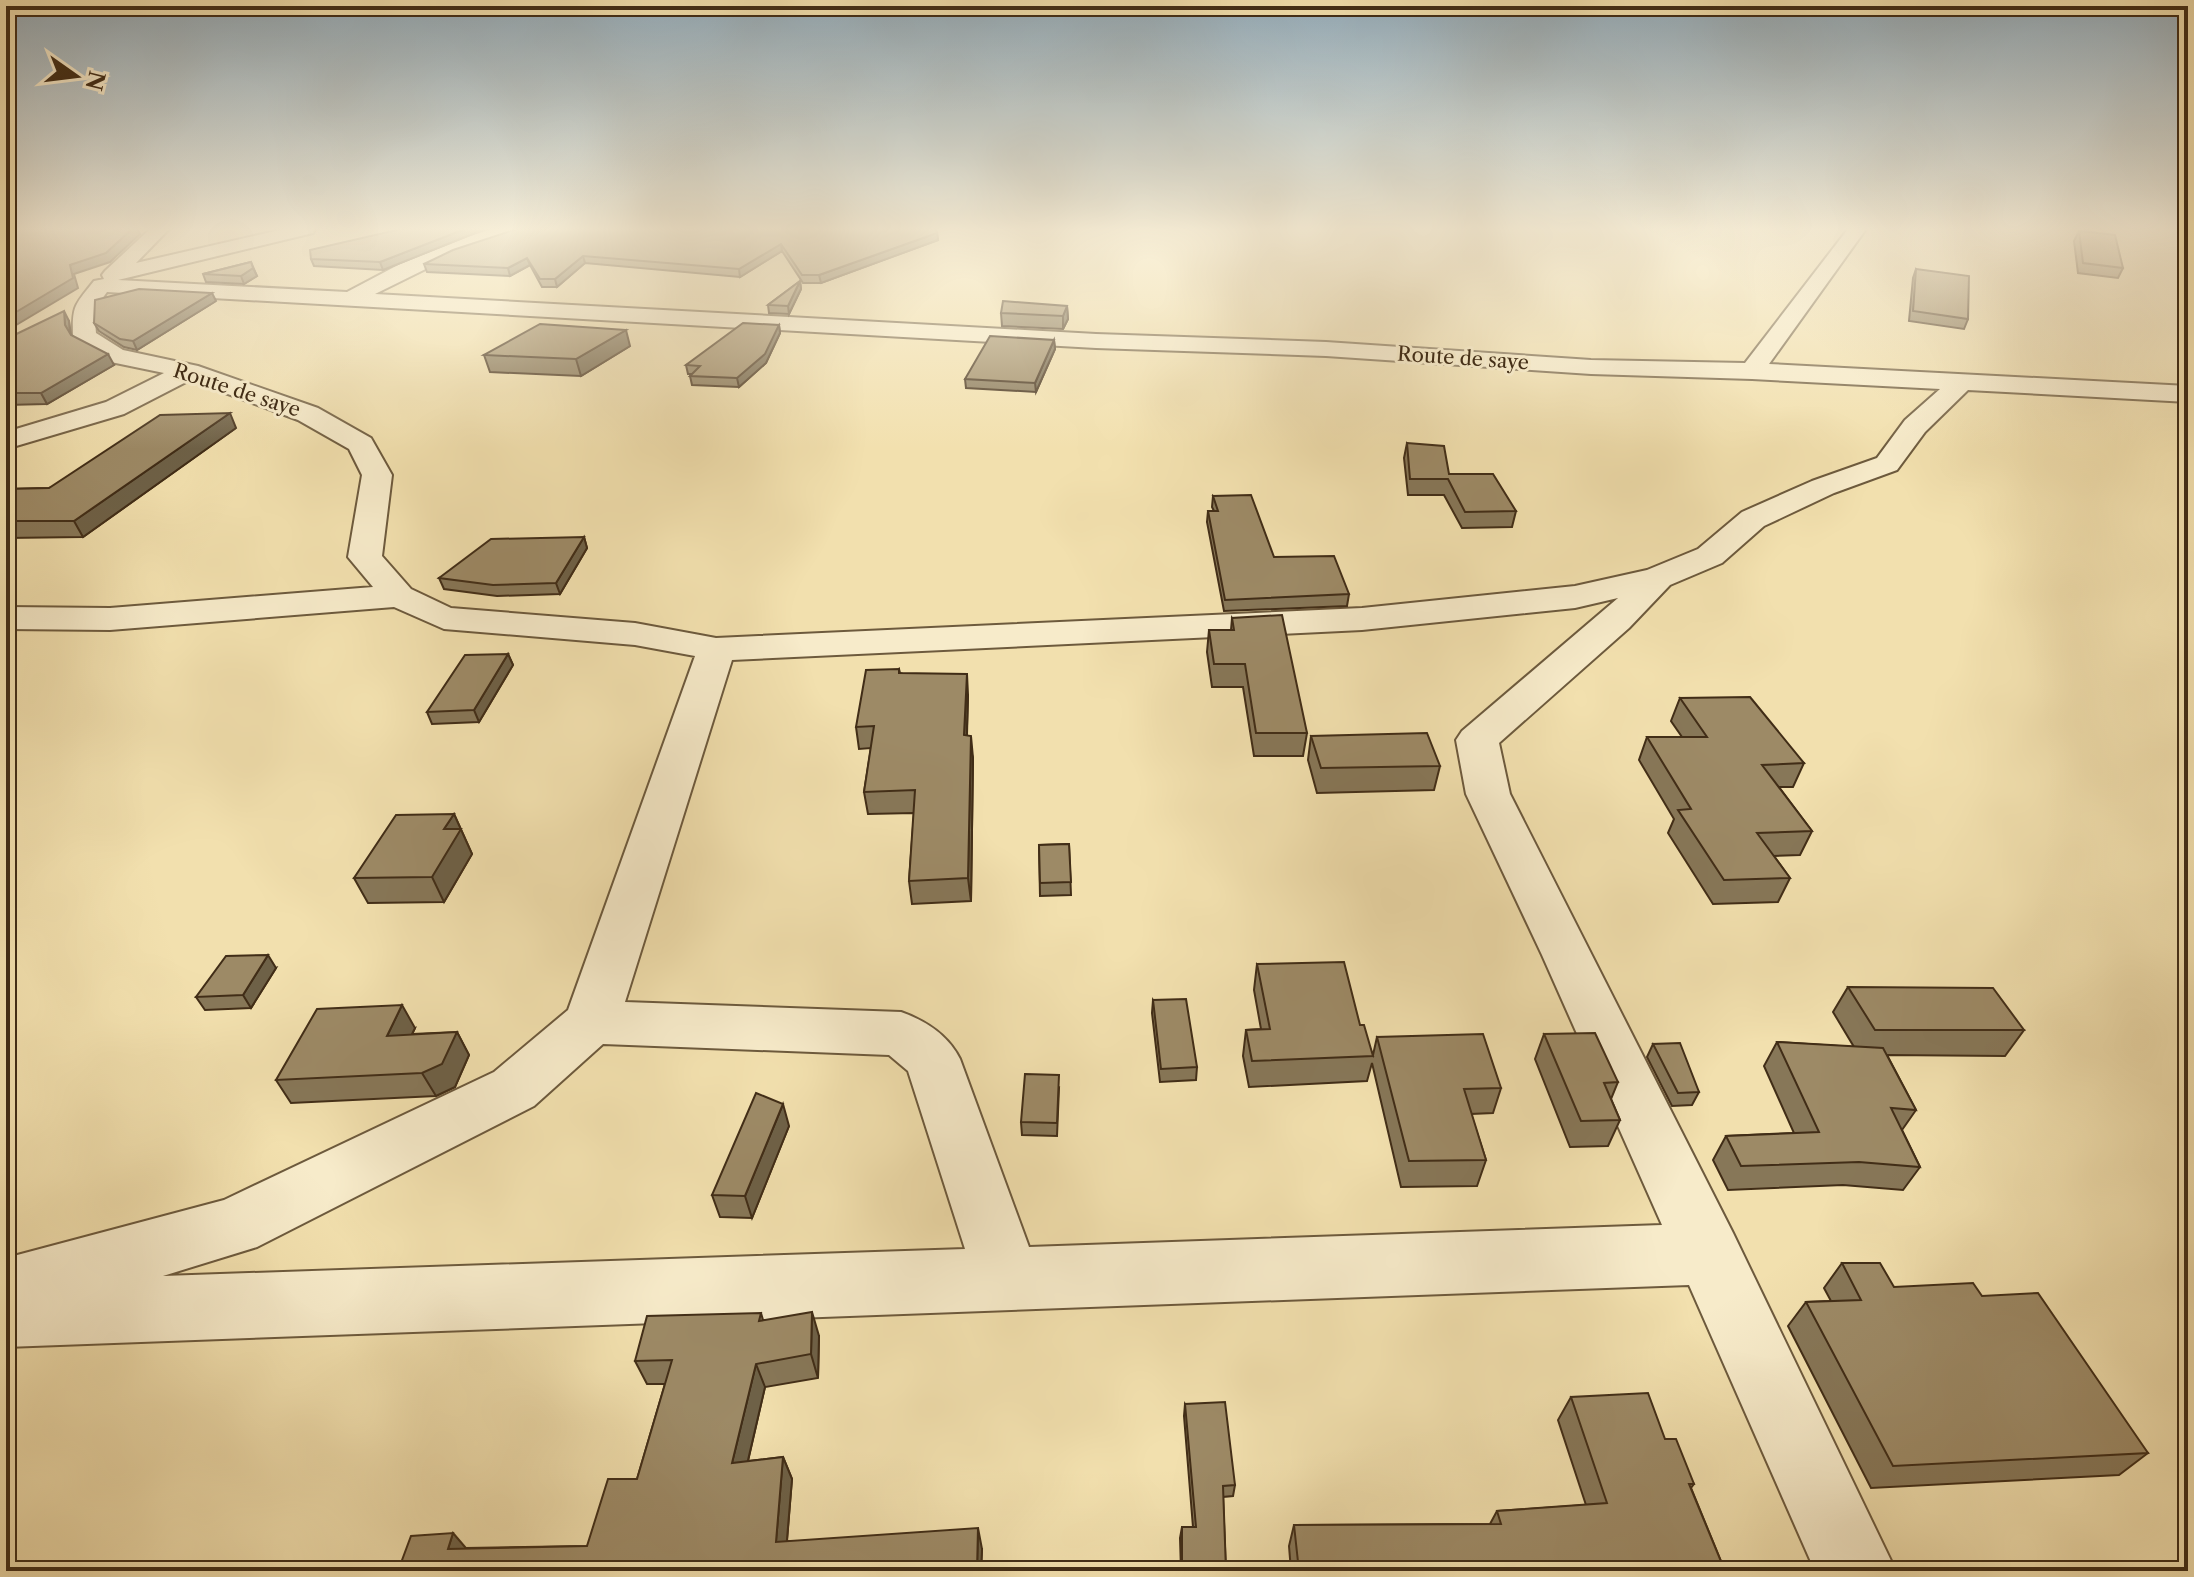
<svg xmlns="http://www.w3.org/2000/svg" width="2194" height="1577" font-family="'Libre Caslon Text',serif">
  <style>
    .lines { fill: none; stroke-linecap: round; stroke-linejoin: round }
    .minor-casing { stroke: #6d5a3d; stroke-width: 4 }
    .minor { fill: #f7ebca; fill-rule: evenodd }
    .wall { fill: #877758; stroke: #412d17; stroke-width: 2 }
    .shaded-wall { fill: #6e6147; stroke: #412d17; stroke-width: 2 }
    .building { fill: #9d8a66; stroke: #412d17; stroke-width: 2 }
    .labels { text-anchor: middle; stroke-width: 6; stroke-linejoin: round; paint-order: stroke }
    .far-street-label { font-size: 20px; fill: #412d17; stroke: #f7ebca }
  </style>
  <rect width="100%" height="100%" fill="#f2e0ae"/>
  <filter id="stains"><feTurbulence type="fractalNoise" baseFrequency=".0025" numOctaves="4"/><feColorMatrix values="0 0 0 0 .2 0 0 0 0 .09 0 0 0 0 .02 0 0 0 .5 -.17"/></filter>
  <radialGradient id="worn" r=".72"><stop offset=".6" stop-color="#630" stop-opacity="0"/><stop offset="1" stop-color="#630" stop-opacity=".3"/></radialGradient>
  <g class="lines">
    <!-- minor casing -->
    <g class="minor-casing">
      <path id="minor" d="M150,229H169L136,263L284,229H315L313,233L118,280L347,292L400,264L461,239L492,229H520L518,233L454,255L375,294L1096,334L1326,342L1591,360L1745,363L1848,229H1866L1769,364L2188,386V402L1968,390L1925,432L1897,470L1834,493L1764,526L1722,563L1670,585L1629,628L1499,743L1510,794L1733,1233L1896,1571H1815L1689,1285L6,1347V1258L224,1200L494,1072L568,1010L695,656L635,645L444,629L394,607L110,630L6,629V607L110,608L373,587L348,557L362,475L349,449L298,420L190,380L124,414L6,449V432L106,402L164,373L106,361L73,336C72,305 75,305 94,281L104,279L102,275L105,271ZM107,292L1096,348L1326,356L1591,374L1752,379L1940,389L1905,420L1877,458L1812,481L1742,512L1698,549L1647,570L1575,586L1362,608L716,638L635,623L451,608L411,589L382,556L392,475L371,438L318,408L198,366L123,350L96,333L94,310ZM1618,598L1462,731L1456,740L1466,794L1542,955L1662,1225L1029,1247L960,1059C948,1035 926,1021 901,1012L625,1002L732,660L1362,630L1575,608ZM603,1044L889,1055L908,1071L965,1249L163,1276L257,1247L534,1106Z"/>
    </g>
    <!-- minor -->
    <use href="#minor" class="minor"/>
  </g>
  <!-- wall -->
  <g class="wall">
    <path d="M395,229H485L383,270L314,266L311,259L396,230Z"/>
    <path d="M2079,231L2123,268L2118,278L2078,273L2074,241Z"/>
    <path d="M937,233L938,240L821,283H803L782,251L740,277L585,263L557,287H542L530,265L510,276L427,272L424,264Z"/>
    <path d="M251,262L257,276L244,284L206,282L203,274Z"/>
    <path d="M1916,269L1968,319L1964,329L1909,321L1913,278Z"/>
    <path d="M800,281L801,289L789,314L769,313L768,305Z"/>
    <path d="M216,301L137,350L124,347L99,331L94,323Z"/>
    <path d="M1067,306L1068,319L1063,329L1002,326L1001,313Z"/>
    <path d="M69,321L71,335L114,365L47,404L6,405V339Z"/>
    <path d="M779,325L780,333L766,363L739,387L692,385L690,376L692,374H688L686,365Z"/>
    <path d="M1054,340L1055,349L1036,392L966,388L965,379Z"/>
    <path d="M630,346L581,376L490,372L484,355Z"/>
    <path d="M236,428L83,537L6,538V489L49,488Z"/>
    <path d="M1407,443L1449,474L1516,511L1512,527L1462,528L1444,495H1408L1404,458Z"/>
    <path d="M1213,496L1274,557L1349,594L1347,606L1224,611L1207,522L1208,511H1214L1212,507Z"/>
    <path d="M584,537L587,548L560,594L497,596L444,589L439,578Z"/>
    <path d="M1232,618L1307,733L1303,756H1254L1243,687H1212L1207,652L1209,630H1231Z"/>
    <path d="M508,654L513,665L479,722L432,724L427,712Z"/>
    <path d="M899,669L900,673L968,695L967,735L973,758L971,901L912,904L909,881L914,813L868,814L864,792L871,748L859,749L856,727Z"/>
    <path d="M1680,698L1804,763L1793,787H1779L1812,831L1800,855L1774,856L1790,878L1778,902L1713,904L1668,833L1674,819L1639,760L1647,737H1682L1671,721Z"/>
    <path d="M1311,736L1440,766L1434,790L1317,793L1308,760Z"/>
    <path d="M454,814L472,854L444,902L368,903L354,878Z"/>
    <path d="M1069,844L1071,895L1040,896L1039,845Z"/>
    <path d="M1257,964L1360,1025L1373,1055L1377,1037L1501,1088L1493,1113L1471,1114L1486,1160L1477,1186L1401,1187L1372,1063L1367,1081L1249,1087L1243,1056L1246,1030L1261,1029L1254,990Z"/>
    <path d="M276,968L251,1008L205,1010L196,997Z"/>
    <path d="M1848,987L2024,1030L2005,1056L1887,1055L1916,1110L1902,1130L1920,1167L1903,1190L1843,1185L1728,1190L1713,1160L1726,1136L1794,1133L1764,1066L1777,1042L1854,1047L1833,1012Z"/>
    <path d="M1153,1000L1197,1067L1196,1080L1160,1082L1152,1013Z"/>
    <path d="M415,1028L412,1034L457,1032L469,1055L455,1087L436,1096L291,1103L276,1080Z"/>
    <path d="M1544,1034L1618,1082L1611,1099L1620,1120L1608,1146L1570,1147L1535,1059Z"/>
    <path d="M1653,1044L1699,1092L1692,1105L1672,1106L1647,1057Z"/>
    <path d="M1059,1088L1057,1136L1022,1135L1021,1122Z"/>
    <path d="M789,1126L752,1218L720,1217L712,1195Z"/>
    <path d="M1842,1263L1894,1287L1982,1296L2148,1453L2119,1475L1871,1488L1788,1326L1806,1302L1831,1301L1824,1288Z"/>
    <path d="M761,1313L763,1320L819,1336L818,1378L765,1387L748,1461L783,1457L792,1479L787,1541L982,1549L981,1571H398L466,1548L587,1546L637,1479L665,1384H647L635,1361Z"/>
    <path d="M1571,1397L1665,1439L1694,1484L1691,1488L1725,1571H1291L1289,1546L1294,1525L1490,1524L1497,1511L1586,1505L1558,1420Z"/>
    <path d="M1185,1404L1235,1485L1233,1496L1223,1497L1226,1571H1181L1180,1538L1182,1527H1193L1184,1416Z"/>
  </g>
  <!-- shaded-wall -->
  <g class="shaded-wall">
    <path d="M132,229H137L140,234L110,262L74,274L78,288L6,331V318L70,265Z"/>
    <path d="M465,229H485L383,270L380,262Z"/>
    <path d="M937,233L938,240L821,283L819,275Z"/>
    <path d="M781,244L782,251L740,277L739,269Z"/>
    <path d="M583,256L585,263L557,287L555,279Z"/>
    <path d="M527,258L530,265L510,276L508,268Z"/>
    <path d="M253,268L257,276L244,284L241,276Z"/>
    <path d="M800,281L801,289L789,314L788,306Z"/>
    <path d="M212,293L216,301L137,350L133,341Z"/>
    <path d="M1067,306L1068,319L1063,329V316Z"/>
    <path d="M64,311L69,321L70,335L65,325Z"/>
    <path d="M779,325L780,333L766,363L739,387L737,378Z"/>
    <path d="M626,330L630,346L581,376L576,359Z"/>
    <path d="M1054,340L1055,349L1036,392L1035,383Z"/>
    <path d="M108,354L114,365L47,404L41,393Z"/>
    <path d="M230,413L236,428L83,537L74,521Z"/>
    <path d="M584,537L587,548L560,594L556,583Z"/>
    <path d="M508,654L513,665L479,722L474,710Z"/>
    <path d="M967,674L968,695L966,757L964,735Z"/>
    <path d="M971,736L973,758L971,901L968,878Z"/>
    <path d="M454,814L472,854L444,902L432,877L444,829Z"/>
    <path d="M268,955L276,968L251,1008L243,995Z"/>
    <path d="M402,1005L415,1028L400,1059L387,1036Z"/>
    <path d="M457,1032L469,1055L455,1087L436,1096L422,1073Z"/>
    <path d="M783,1104L789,1126L752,1218L745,1196Z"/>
    <path d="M812,1312L819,1336L818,1378L811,1354Z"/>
    <path d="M756,1364L765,1387L742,1486L732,1463Z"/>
    <path d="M783,1457L792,1479L785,1563L776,1542Z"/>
    <path d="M978,1528L982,1549L981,1571H977Z"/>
    <path d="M453,1533L471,1554L448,1549Z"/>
  </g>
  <!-- building -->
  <g class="building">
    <path d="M6,229H132L106,253L70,265L73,278L6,318Z"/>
    <path d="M401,229H465L380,262L311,259L310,250Z"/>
    <path d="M517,229H936L937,233L819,275H802L781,244L739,269L583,256L555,279H540L527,258L508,268L424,264L453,250Z"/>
    <path d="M2079,231L2115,235L2123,268L2083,263Z"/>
    <path d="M251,262L253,268L241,276L203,274Z"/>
    <path d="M1916,269L1969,276L1968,319L1913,311Z"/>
    <path d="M800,281L788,306L768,305Z"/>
    <path d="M139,289L212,293L133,341L120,339L94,323L95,300Z"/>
    <path d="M1003,301L1067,306L1063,316L1001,313Z"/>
    <path d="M64,311L65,325L71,335L108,354L41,393H6V339Z"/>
    <path d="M743,323L779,325L765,354L737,378L690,376L700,366L686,365Z"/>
    <path d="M540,324L626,330L576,359L484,355Z"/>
    <path d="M990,336L1054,340L1035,383L965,379Z"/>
    <path d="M230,413L74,521H6V489L49,488L160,415Z"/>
    <path d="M1407,443L1444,446L1449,474H1493L1516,511L1465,512L1448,479H1410Z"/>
    <path d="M1251,495L1274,557L1334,556L1349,594L1225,600L1208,511H1218L1213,496Z"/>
    <path d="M584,537L556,583L493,585L439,578L491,539Z"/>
    <path d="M1282,615L1307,733H1256L1245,664H1214L1209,630H1234L1232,618Z"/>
    <path d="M508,654L474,710L427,712L465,655Z"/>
    <path d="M899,669V673L967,674L964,735L971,736L968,878L909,881L915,790L864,792L874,726L856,727L866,670Z"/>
    <path d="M1750,697L1804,763L1762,765L1812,831L1757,833L1790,878L1724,880L1678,810L1691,809L1647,737H1707L1680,698Z"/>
    <path d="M1427,733L1440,766L1321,768L1311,736Z"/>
    <path d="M454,814L444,829H461L432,877L354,878L396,815Z"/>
    <path d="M1069,844L1071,882L1040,883L1039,845Z"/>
    <path d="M268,955L243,995L196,997L226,956Z"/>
    <path d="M1344,962L1360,1025H1364L1373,1056L1252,1061L1246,1030L1270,1029L1257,964Z"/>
    <path d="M1848,987L1993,988L2024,1030H1875Z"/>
    <path d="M1186,999L1197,1067L1161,1069L1153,1000Z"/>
    <path d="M402,1005L387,1036L457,1032L442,1064L422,1073L276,1080L317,1009Z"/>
    <path d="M1595,1033L1618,1082L1604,1083L1620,1120L1581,1121L1544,1034Z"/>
    <path d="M1483,1034L1501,1088L1464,1089L1486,1160L1409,1161L1377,1037Z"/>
    <path d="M1777,1042L1883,1048L1916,1110L1891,1108L1920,1167L1859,1162L1741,1166L1726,1136L1819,1132Z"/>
    <path d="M1680,1043L1699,1092L1678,1093L1653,1044Z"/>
    <path d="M1025,1074L1059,1075L1057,1123L1021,1122Z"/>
    <path d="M756,1093L783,1104L745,1196L712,1195Z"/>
    <path d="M1842,1263H1880L1894,1287L1973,1283L1982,1296L2038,1293L2148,1453L1893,1466L1806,1302L1861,1300Z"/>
    <path d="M812,1312L811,1354L756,1364L732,1463L783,1457L776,1542L978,1528L977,1571H398L411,1536L453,1533L448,1549L587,1546L608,1479H637L672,1360L635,1361L647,1316L761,1313L759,1321Z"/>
    <path d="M1648,1393L1665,1439H1676L1694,1484H1689L1725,1571H1299L1294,1525L1501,1524L1497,1511L1607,1503L1571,1397Z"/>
    <path d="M1225,1402L1235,1485L1223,1486L1226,1571H1182V1527H1196L1185,1404Z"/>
  </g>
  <!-- sky -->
  <linearGradient id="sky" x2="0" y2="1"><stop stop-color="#94adbc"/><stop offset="0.51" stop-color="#f9f1db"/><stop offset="1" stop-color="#f9f1db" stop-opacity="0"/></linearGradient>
  <rect width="2194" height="449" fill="url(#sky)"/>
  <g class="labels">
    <!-- far-street labels -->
    <g class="far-street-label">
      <text transform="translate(1463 358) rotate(4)" y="7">Route de saye</text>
      <text transform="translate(237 390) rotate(18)" y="7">Route de saye</text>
    </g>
  </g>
  <!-- margin -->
  <rect width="2194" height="1577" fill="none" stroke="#f2e0ae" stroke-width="32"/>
  <rect x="8" y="8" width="2178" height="1561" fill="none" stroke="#412d17" stroke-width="4"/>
  <rect x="16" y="16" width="2162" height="1545" fill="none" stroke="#412d17" stroke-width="2"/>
  <!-- north arrow -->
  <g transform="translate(76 76) rotate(104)" stroke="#f7ebca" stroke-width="6" paint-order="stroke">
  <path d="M0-6L14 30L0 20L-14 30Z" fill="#412d17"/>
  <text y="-12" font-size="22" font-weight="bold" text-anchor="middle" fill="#412d17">N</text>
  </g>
  <rect width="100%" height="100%" filter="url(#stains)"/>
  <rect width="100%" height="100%" fill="url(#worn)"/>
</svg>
